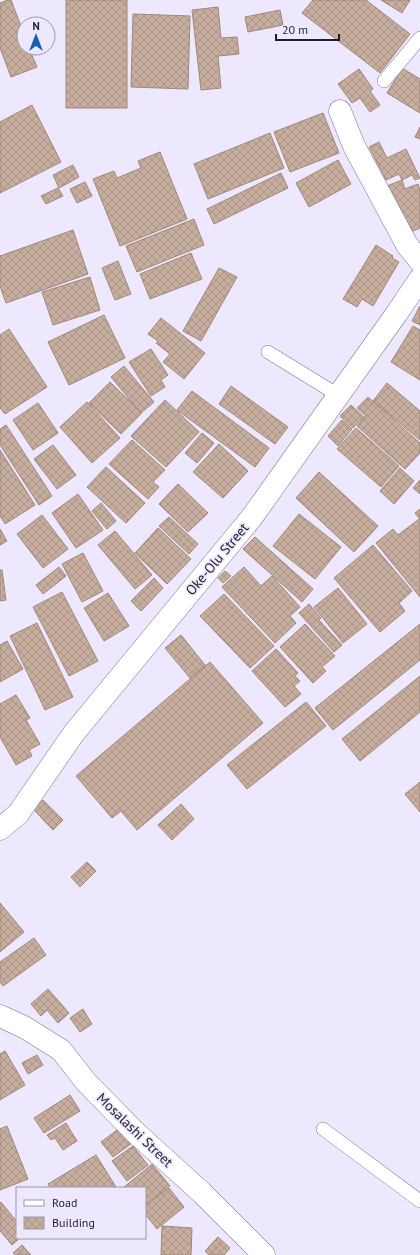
<svg xmlns="http://www.w3.org/2000/svg" width="420" height="1255" font-family="'PT Sans',sans-serif">
  <style>
    .building { fill: url(#building-cross-hatch); stroke: #9f8779 }
    .lines { fill: none; stroke-linecap: round; stroke-linejoin: round }
    .service-casing { stroke: #7d7890; stroke-width: 14 }
    .minor-casing { stroke: #7d7890; stroke-width: 23 }
    .service { stroke: #fff; stroke-width: 13 }
    .minor { stroke: #fff; stroke-width: 22 }
    .labels { text-anchor: middle; stroke-width: 3.5; stroke-linejoin: round; paint-order: stroke }
    .street-label { font-size: 14px; fill: #1f1d27; stroke: #ede8fe }
  </style>
  <defs>
    <pattern id="building-cross-hatch" width="8" height="8" patternUnits="userSpaceOnUse"><rect width="8" height="8" fill="#c6ad9e"/><path d="M0 0l8 8M0 8l8-8" fill="none" stroke="#aa9488"/></pattern>
  </defs>
  <rect width="100%" height="100%" fill="#ede8fe"/>
  <!-- building -->
  <g class="building">
    <path d="M8,0H11L24,34V48H29L37,67L11,77L0,48V3Z"/>
    <rect x="66" y="0" width="61" height="108"/>
    <path d="M313,0H366L410,34L380,73L302,13Z"/>
    <path d="M381,0H410L402,13Z"/>
    <path d="M218,7L221,38L237,37L239,54L218,56L221,88L201,90L192,10Z"/>
    <path d="M280,10L283,25L248,32L245,17Z"/>
    <path d="M133,14L190,16L188,89L131,87Z"/>
    <path d="M402,68L420,79V113L387,93Z"/>
    <path d="M359,69L373,89L370,91L380,105L370,112L360,98L352,103L338,84Z"/>
    <path d="M32,105L61,162L0,193V122Z"/>
    <path d="M323,113L339,153L290,172L274,132Z"/>
    <path d="M420,127V139L415,137Z"/>
    <path d="M270,133L284,168L208,199L194,164Z"/>
    <path d="M379,142L387,158L406,149L420,178L415,180L412,175L402,180L399,174L386,180L369,147Z"/>
    <path d="M160,152L187,219L120,246L93,179L114,171L117,178L141,168L138,161Z"/>
    <path d="M338,160L351,184L309,207L296,183Z"/>
    <path d="M73,165L79,177L59,188L53,175Z"/>
    <path d="M281,173L288,188L214,224L207,209Z"/>
    <path d="M402,180L405,189L418,184L420,190V228L406,234L387,186Z"/>
    <path d="M85,182L92,196L77,203L70,189Z"/>
    <path d="M58,188L63,196L46,204L41,196Z"/>
    <path d="M194,219L204,245L137,272L126,246Z"/>
    <path d="M73,230L88,274L6,303L0,286V256Z"/>
    <path d="M376,245L393,256L392,258L399,262L373,306L362,299L357,307L343,299Z"/>
    <path d="M191,253L202,279L150,299L140,274Z"/>
    <path d="M118,261L131,294L115,300L102,268Z"/>
    <path d="M219,268L237,277L201,341L183,331Z"/>
    <path d="M90,277L100,310L53,325L42,292Z"/>
    <path d="M420,306V325L412,321Z"/>
    <path d="M104,315L125,358L69,385L48,342Z"/>
    <path d="M161,318L205,353L184,379L163,362L170,354L156,343L158,341L148,334Z"/>
    <path d="M413,326L420,330V380L391,362Z"/>
    <path d="M9,329L47,387L5,414L0,408V335Z"/>
    <path d="M151,349L168,375L161,380L165,387L151,396L129,362Z"/>
    <path d="M124,366L154,402L141,413L111,377Z"/>
    <path d="M110,382L142,413L121,434L89,403Z"/>
    <path d="M387,383L420,411V440L373,401Z"/>
    <path d="M231,386L288,427L275,444L219,404Z"/>
    <path d="M192,391L269,448L255,467L177,410Z"/>
    <path d="M368,397L420,443V453L405,469L357,426L366,416L357,408Z"/>
    <path d="M165,400L199,432L166,467L131,436Z"/>
    <path d="M87,402L120,438L92,463L60,427Z"/>
    <path d="M38,403L58,433L33,450L13,420Z"/>
    <path d="M351,405L364,417L353,428L340,416Z"/>
    <path d="M342,420L352,429L338,446L328,436Z"/>
    <path d="M6,425L52,496L39,505L0,445V429Z"/>
    <path d="M356,428L399,466L381,487L337,449Z"/>
    <path d="M202,433L214,443L197,463L185,453Z"/>
    <path d="M132,440L165,470L153,482L159,487L148,499L109,464Z"/>
    <path d="M219,444L248,471L223,498L193,472Z"/>
    <path d="M53,445L76,475L57,489L34,459Z"/>
    <path d="M0,450L35,505L5,524L0,516Z"/>
    <path d="M106,467L145,503L126,523L87,487Z"/>
    <path d="M400,468L414,481L394,504L380,491Z"/>
    <path d="M319,472L378,526L354,552L296,498Z"/>
    <path d="M420,480V494L413,488Z"/>
    <path d="M178,484L208,513L188,532L159,504Z"/>
    <path d="M78,494L103,530L76,548L52,513Z"/>
    <path d="M101,503L116,521L107,529L92,511Z"/>
    <path d="M420,509V519L415,513Z"/>
    <path d="M299,514L341,547L315,579L273,546Z"/>
    <path d="M42,515L68,549L43,568L17,534Z"/>
    <path d="M169,517L198,544L189,554L159,526Z"/>
    <path d="M419,519L420,520V597L376,543L393,529L398,535Z"/>
    <path d="M158,528L191,559L167,584L135,553Z"/>
    <path d="M0,529L7,541L0,545Z"/>
    <path d="M115,531L152,575L135,589L98,545Z"/>
    <path d="M255,537L313,589L302,602L243,549Z"/>
    <path d="M373,545L412,591L399,603L405,611L380,632L334,578Z"/>
    <path d="M83,553L103,591L82,602L62,564Z"/>
    <path d="M59,567L66,576L43,594L36,585Z"/>
    <path d="M244,567L261,586L272,576L300,607L290,616L296,623L275,643L222,587Z"/>
    <path d="M0,570H2L6,600L0,601Z"/>
    <path d="M225,571L231,576L223,583L218,578Z"/>
    <path d="M154,578L163,588L141,611L131,601Z"/>
    <path d="M338,588L367,624L343,643L314,607Z"/>
    <path d="M62,592L98,661L69,676L33,607Z"/>
    <path d="M108,593L129,626L104,641L84,608Z"/>
    <path d="M224,594L274,646L250,668L200,616Z"/>
    <path d="M309,604L321,618L319,620L342,645L334,652L299,613Z"/>
    <path d="M37,623L73,697L45,710L10,636Z"/>
    <path d="M305,624L335,656L322,667L326,671L313,683L280,647Z"/>
    <path d="M420,624V660L333,730L315,708Z"/>
    <path d="M181,635L205,665L190,678L165,648Z"/>
    <path d="M7,641L23,669L0,682V645Z"/>
    <path d="M276,649L298,673L295,676L300,681L294,686L301,694L285,707L252,671Z"/>
    <path d="M210,662L263,723L137,830L121,811L112,818L76,776Z"/>
    <path d="M420,676V712L360,761L342,739Z"/>
    <path d="M16,695L30,718L26,720L40,744L29,750L32,756L16,765L0,737V704Z"/>
    <path d="M306,702L326,726L247,789L227,765Z"/>
    <path d="M420,782V812L405,794Z"/>
    <path d="M43,800L63,820L53,830L33,809Z"/>
    <path d="M181,804L194,819L172,840L158,825Z"/>
    <path d="M87,862L96,871L80,887L71,877Z"/>
    <path d="M0,903L24,932L0,952Z"/>
    <path d="M34,938L46,955L3,986L0,982V962Z"/>
    <path d="M48,989L69,1013L58,1023L47,1010L41,1016L31,1004Z"/>
    <path d="M83,1009L92,1024L80,1032L70,1018Z"/>
    <path d="M5,1051L25,1085L0,1100V1054Z"/>
    <path d="M37,1055L43,1065L28,1074L22,1063Z"/>
    <path d="M70,1095L80,1111L44,1133L34,1118Z"/>
    <path d="M66,1123L77,1141L63,1150L55,1138L51,1140L47,1135Z"/>
    <path d="M7,1126L28,1179L0,1190V1129Z"/>
    <path d="M121,1127L132,1143L113,1157L101,1142Z"/>
    <path d="M133,1146L148,1165L127,1181L112,1161Z"/>
    <path d="M96,1155L116,1187L114,1188H51L48,1184Z"/>
    <path d="M152,1164L170,1186L145,1205V1188H123Z"/>
    <path d="M169,1188L184,1207L157,1229L145,1214V1206Z"/>
    <path d="M1,1202L17,1222V1238H20L12,1245L0,1231V1203Z"/>
    <path d="M162,1226L192,1228L191,1255H161Z"/>
    <path d="M218,1237L230,1248L224,1255H209L205,1251Z"/>
    <path d="M22,1245L31,1255H16L13,1253Z"/>
  </g>
  <g class="lines">
    <!-- service casing -->
    <g class="service-casing">
      <g id="service">
        <path d="M384,81L420,38"/>
        <path d="M268,352L338,395"/>
        <path d="M323,1129L420,1201"/>
      </g>
    </g>
    <!-- minor casing -->
    <g class="minor-casing">
      <g id="minor">
        <path d="M340,111L354,146L407,245L420,261"/>
        <path d="M0,829L18,814L74,733L252,517L397,313L420,279"/>
        <path d="M0,1016L24,1027L61,1050L86,1082L135,1132L202,1193L264,1255"/>
      </g>
    </g>
    <!-- service -->
    <use href="#service" class="service"/>
    <!-- minor -->
    <use href="#minor" class="minor"/>
  </g>
  <g class="labels">
    <!-- street labels -->
    <g class="street-label">
      <text transform="translate(217 559) rotate(-50)" y="5">Oke-Olu Street</text>
      <text transform="translate(135 1130) rotate(44)" y="5">Mosalashi Street</text>
    </g>
  </g>
  <!-- legend -->
  <rect x="16" y="1187" width="130" height="52" fill="#ede8fe" stroke="#9b97a8"/>
  <rect x="24" y="1200" width="20" height="6" fill="#ffffff" stroke="#9b97a8"/>
  <text x="52" y="1207" font-size="12" fill="#1f1d27">Road</text>
  <rect x="24" y="1217" width="20" height="12" fill="url(#building-cross-hatch)" stroke="#9b97a8"/>
  <text x="52" y="1227" font-size="12" fill="#1f1d27">Building</text>
  <!-- north arrow -->
  <g transform="translate(36 36)"><circle r="19" fill="#ede8fe" stroke="#9b97a8"/>
  <path d="M0-3L7 15L0 10L-7 15Z" fill="#1a60b0"/>
  <text y="-6" font-size="11" font-weight="bold" text-anchor="middle" fill="#1f1d27">N</text>
  </g>
  <!-- scale -->
  <path d="M276 34v6h63v-6" fill="none" stroke="#1f1d27" stroke-width="2"/>
  <text x="282" y="34" font-size="12" fill="#1f1d27" stroke="#ede8fe" stroke-width="3" paint-order="stroke">20 m</text>
</svg>
